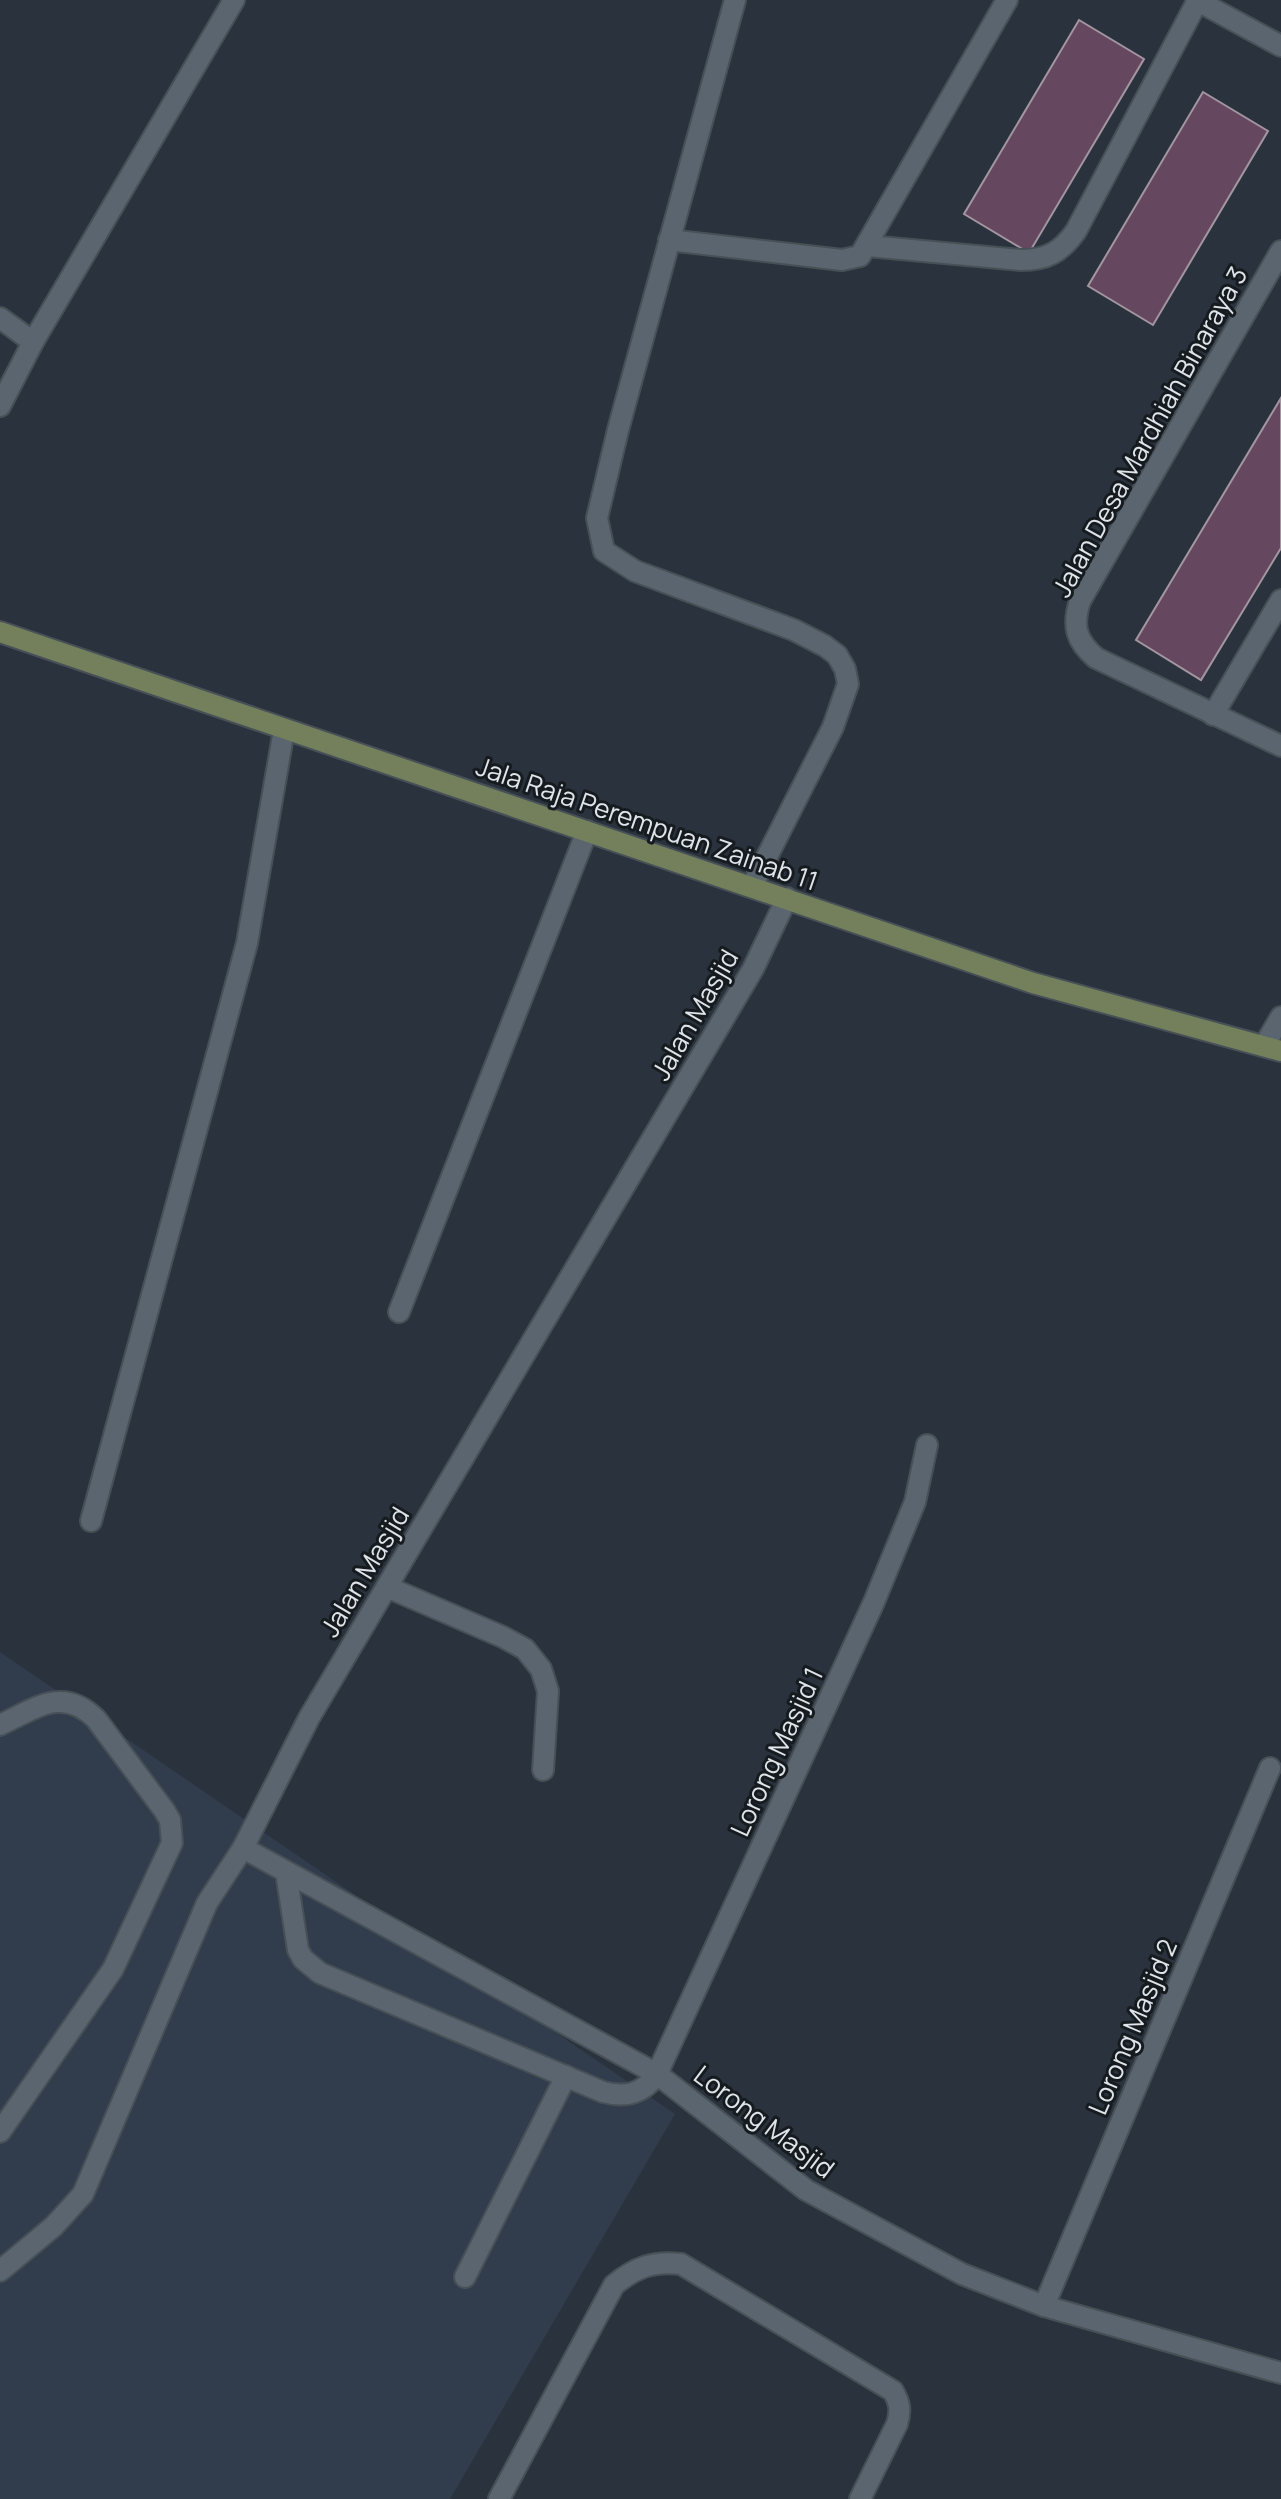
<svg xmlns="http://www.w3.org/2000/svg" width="1281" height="2499" font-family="Manrope,sans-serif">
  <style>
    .built { fill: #313d4c }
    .building { fill: #654860; stroke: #a396a0; stroke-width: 2 }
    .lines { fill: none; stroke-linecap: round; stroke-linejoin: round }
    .service-casing { stroke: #485057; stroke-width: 24 }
    .minor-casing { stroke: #485057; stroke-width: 24 }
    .secondary-casing { stroke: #485057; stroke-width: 24 }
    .service { stroke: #5a656f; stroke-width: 20 }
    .minor { stroke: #5a656f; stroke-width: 20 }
    .secondary { stroke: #74805c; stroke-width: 20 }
    .labels { text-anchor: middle; stroke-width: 6; stroke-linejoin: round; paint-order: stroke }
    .street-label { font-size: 26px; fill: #dfe5eb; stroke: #161b1f }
  </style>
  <rect width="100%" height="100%" fill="#2a333d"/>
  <!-- built -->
  <path class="built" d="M0,1652L675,2114L450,2499H0Z"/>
  <!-- building -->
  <g class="building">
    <path d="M1079,20L1144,59L1029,253L964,214Z"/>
    <path d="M1203,92L1268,131L1153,325L1088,286Z"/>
    <path d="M1281,398V548L1201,680L1136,640Z"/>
  </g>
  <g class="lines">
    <!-- service casing -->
    <g class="service-casing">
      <g id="service">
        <path d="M868,246L1021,260C1047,260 1061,252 1076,231L1198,0"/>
        <path d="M0,318L33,342"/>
        <path d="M1213,715L1281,600"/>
        <path d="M0,1725C36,1708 63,1686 96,1719L164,1810L170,1820L172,1843L113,1969L0,2132"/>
        <path d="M286,1872L298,1950L303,1959L320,1973L603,2092C626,2098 643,2094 657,2074"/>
        <path d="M465,2277L566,2076"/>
        <path d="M499,2499L614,2285C636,2267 653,2261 681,2264L893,2391C900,2403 901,2411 897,2424L860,2499"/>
      </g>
    </g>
    <!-- minor casing -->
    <g class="minor-casing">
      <g id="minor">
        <path d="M735,0L618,430L597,518L604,551L635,571L794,630L825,646L837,655L845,669L848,684L833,727L752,886"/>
        <path d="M1196,0L1281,46"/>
        <path d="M669,240L842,260L860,256L1007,0"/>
        <path d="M1281,251L1080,601C1072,626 1076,641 1096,658L1281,746"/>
        <path d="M0,406L33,342L234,0"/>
        <path d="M1264,1046L1281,1017"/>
        <path d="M399,1312L587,831"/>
        <path d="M91,1521L247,943L284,730"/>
        <path d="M387,1587L503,1637L525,1649L541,1669L548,1691L543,1770"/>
        <path d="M243,1848L657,2074L806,2190L962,2274L1044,2306L1281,2373"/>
        <path d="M657,2074L874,1602L915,1502L927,1445"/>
        <path d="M0,2271L54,2226L83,2194L207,1903L243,1848L309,1718L753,969L787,898"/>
        <path d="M1044,2306L1270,1768"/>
      </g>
    </g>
    <!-- secondary casing -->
    <g class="secondary-casing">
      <path id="secondary" d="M0,632L1033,983L1281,1051"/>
    </g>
    <!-- service -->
    <use href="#service" class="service"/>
    <!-- minor -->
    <use href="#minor" class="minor"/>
    <!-- secondary -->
    <use href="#secondary" class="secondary"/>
  </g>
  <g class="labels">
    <!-- street labels -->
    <g class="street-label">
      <text transform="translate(1150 432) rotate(-61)" y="9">Jalan Desa Mardhiah Binaraya 3</text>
      <text transform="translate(647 824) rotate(19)" y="9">Jala Raja Perempuan Zainab 11</text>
      <text transform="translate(695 1015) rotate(-60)" y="9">Jalan Masjid</text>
      <text transform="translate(365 1572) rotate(-59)" y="9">Jalan Masjid</text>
      <text transform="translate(777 1752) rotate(-65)" y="9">Lorong Masjid 1</text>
      <text transform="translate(1133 2027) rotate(-67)" y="9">Lorong Masjid 2</text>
      <text transform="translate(764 2122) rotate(37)" y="9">Lorong Masjid</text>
    </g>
  </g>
</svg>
